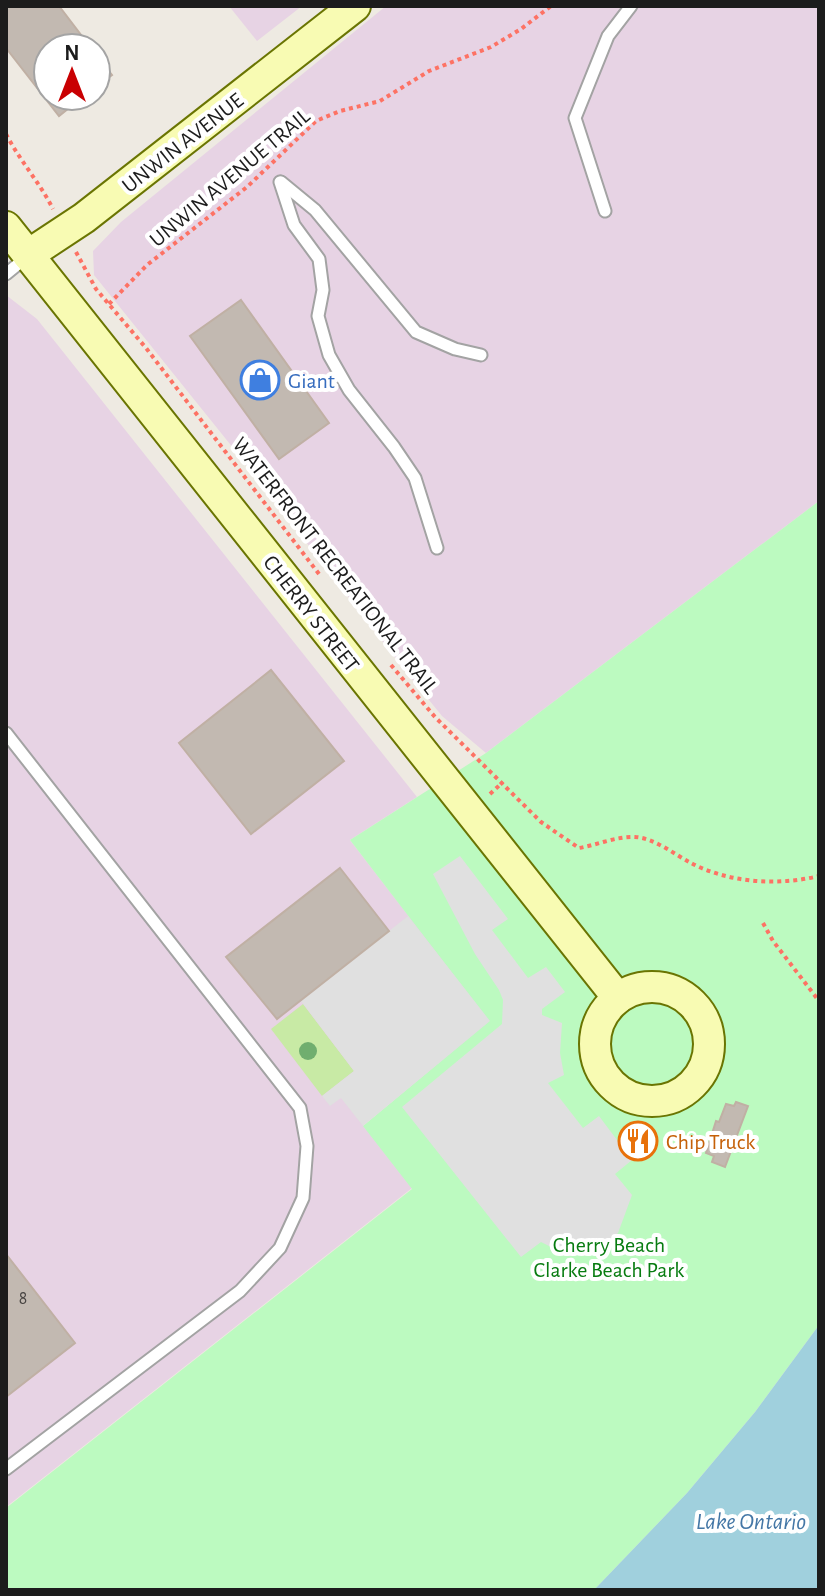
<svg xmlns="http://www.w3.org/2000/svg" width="825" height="1596" font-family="'Alegreya Sans',sans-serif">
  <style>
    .industrial { fill: #e7d3e4 }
    .grass { fill: #c8eaa5 }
    .park { fill: #bcfac0 }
    .parking { fill: #e0e0e0 }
    .water { fill: #a0d0dd }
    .building { fill: #c2b9b1; stroke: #c0b0a4; stroke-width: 2 }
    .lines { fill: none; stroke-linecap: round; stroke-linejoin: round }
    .lane-casing { stroke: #a3a3a3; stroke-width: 15 }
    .secondary-casing { stroke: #6a7502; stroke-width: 34 }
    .path { stroke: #fd7264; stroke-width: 4; stroke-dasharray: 4 4; stroke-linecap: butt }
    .lane { stroke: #fff; stroke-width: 11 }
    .secondary { stroke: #f8fbb3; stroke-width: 30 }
    .tree { fill: #70ae6f }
    .labels { text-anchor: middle; stroke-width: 8; stroke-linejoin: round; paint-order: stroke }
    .number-label { font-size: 18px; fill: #464341 }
    .street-label { font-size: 22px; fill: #1c1c1c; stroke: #fff }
    .shop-label { font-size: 22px; fill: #366cbe; stroke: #fff; text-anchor: start }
    .food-label { font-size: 22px; fill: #c56008; stroke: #fff; text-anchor: start }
    .park-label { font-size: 22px; fill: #087c11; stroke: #fff }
    .water-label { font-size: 24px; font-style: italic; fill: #4477a6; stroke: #fff }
  </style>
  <rect width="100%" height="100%" fill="#eeeae2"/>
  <!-- industrial -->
  <g class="industrial">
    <path d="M229,6H302L257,41Z"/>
    <path d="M386,6H819V501L486,753L442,716L403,668L250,469L94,275L93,251L121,222Z"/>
    <path d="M6,295L37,319L417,797L350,840L490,1021L363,1125L412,1188L6,1507Z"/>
  </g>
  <!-- grass -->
  <path class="grass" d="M303,1004L354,1071L322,1096L271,1029Z"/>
  <!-- park -->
  <path class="park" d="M819,501V1325L755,1412L687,1493L594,1590H6V1508L412,1189L363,1126L489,1021L350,840L486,753Z"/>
  <!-- parking -->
  <g class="parking">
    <path d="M460,856L508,919L492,930L528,978L546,967L565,992L542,1009V1015L562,1023L560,1053L564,1075L548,1083L583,1128L599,1116L632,1160L615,1174L632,1195L618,1233L610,1242L589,1253H563L541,1242L521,1257L402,1107L502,1024L503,1000L499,990L475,954L433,874Z"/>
    <path d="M408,916L490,1021L363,1126L341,1098L330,1106L322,1096L354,1071L301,1001Z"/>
  </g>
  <!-- water -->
  <path class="water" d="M819,1325V1590H594L687,1493L755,1412Z"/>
  <!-- building -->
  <g class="building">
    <path d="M6,6H59L91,48H48V96H84L59,116L6,48Z"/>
    <path d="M96,54L112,75L96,87Z"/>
    <path d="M241,300L329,423L279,459L190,336Z"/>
    <path d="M271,670L344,761L251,834L179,743Z"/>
    <path d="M340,868L389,931L277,1019L226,957Z"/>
    <path d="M736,1102L748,1106L725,1167L712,1162L714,1156L706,1153L716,1121L719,1122L726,1104L734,1106Z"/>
    <path d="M6,1254L75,1343L6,1397Z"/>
  </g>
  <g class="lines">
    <!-- lane casing -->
    <g class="lane-casing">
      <g id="lane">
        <path d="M280,182L294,225L319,259L323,290L318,316L329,355L349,390L394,447L415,478L437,548"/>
        <path d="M281,182L315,210L416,332L455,349L481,355"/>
        <path d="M605,211L575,118L608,36L631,6"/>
        <path d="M6,274L28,256"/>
        <path d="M6,733L300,1108L307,1146L303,1198L280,1248L240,1291L6,1469"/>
      </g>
    </g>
    <!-- secondary casing -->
    <g class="secondary-casing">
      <g id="secondary">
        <path d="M6,227L618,998"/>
        <path d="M28,255L84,218L355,6"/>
        <circle cx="652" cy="1044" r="57"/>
      </g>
    </g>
    <!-- path -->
    <g class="path">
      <path d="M6,134C20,161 40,183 53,209"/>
      <path d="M76,252L96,289L146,348L319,574"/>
      <path d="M109,304L147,265L247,187L316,121L340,111L380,101L429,71L491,47L521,29L551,6"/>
      <path d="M391,665L435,717L541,822L579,848C597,845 617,836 635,837C654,838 674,854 691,863C729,883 778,886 819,876"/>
      <path d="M490,794L503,782"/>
      <path d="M763,923L773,941L819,1001"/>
    </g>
    <!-- lane -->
    <use href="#lane" class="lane"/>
    <!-- secondary -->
    <use href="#secondary" class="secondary"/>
  </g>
  <!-- trees -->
  <circle class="tree" cx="308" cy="1051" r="9"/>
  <!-- icons -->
  <defs>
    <g id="shop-ring" transform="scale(2)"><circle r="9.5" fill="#fff" stroke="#3f7fe0" stroke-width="1.5"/><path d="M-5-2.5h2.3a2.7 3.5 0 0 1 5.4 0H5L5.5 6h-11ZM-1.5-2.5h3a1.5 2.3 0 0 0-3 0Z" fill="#3f7fe0"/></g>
    <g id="restaurant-ring" transform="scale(2)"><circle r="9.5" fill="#fff" stroke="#e8710a" stroke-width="1.5"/><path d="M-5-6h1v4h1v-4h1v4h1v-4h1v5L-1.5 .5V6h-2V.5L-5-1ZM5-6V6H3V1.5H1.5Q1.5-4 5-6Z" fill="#e8710a"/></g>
  </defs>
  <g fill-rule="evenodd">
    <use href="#shop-ring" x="260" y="380"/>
    <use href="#restaurant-ring" x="638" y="1141"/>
  </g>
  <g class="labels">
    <!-- number labels -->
    <g class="number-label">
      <text x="23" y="1304">8</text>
    </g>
    <!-- street labels -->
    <g class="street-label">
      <text transform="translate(182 142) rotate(-38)" y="8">UNWIN AVENUE</text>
      <text transform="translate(229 177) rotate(-40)" y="8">UNWIN AVENUE TRAIL</text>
      <text transform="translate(336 565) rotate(52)" y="8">WATERFRONT RECREATIONAL TRAIL</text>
      <text transform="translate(312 613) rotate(52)" y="8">CHERRY STREET</text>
    </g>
    <!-- shop labels -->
    <g class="shop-label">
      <text x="288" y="388">Giant</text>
    </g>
    <!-- food labels -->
    <g class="food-label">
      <text x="666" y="1149">Chip Truck</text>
    </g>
    <!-- park labels -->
    <g class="park-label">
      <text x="609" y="1252">Cherry Beach<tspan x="609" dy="25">Clarke Beach Park</tspan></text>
    </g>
    <!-- water labels -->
    <g class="water-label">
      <text x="751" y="1529">Lake Ontario</text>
    </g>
  </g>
  <!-- border -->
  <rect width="825" height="1596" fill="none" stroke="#1c1c1c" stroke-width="16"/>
  <!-- north arrow -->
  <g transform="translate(72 72)"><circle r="38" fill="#ffffff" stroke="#a4a4a4" stroke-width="2"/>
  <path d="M0-6L14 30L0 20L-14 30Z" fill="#c90002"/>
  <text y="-12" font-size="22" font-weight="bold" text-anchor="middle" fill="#1c1c1c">N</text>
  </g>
</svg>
